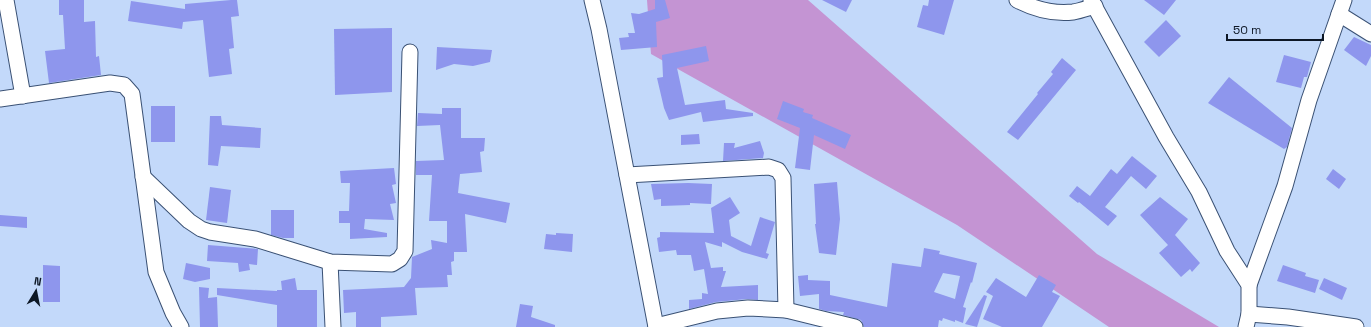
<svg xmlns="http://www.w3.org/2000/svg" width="1371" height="327" font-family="'Space Grotesk',sans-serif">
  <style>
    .green { fill: #c494d3 }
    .building { fill: #8e96ed; fill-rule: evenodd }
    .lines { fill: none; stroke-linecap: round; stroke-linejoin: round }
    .minor-casing { stroke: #3a5174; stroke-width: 17 }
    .minor { stroke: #fff; stroke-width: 15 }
  </style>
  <rect width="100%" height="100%" fill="#c3d9fa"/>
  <!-- green -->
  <path class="green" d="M647,0H808L1097,254L1219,327H1109L957,225L651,54Z"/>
  <!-- building -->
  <g class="building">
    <path d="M59,0H84V22L95,21L96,57L99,56L101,75L49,83L45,51L65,49L63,15H59Z"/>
    <path d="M231,0H237L239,16L231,17L234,48L229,49L232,74L209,77L203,20L183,22L182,29L128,21L131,1L185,9V4Z"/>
    <path d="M655,0H665L670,18L656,22L657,47L621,50L619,38L629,37L628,33H635L631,13L639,14L655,9Z"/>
    <path d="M822,0H852L846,12Z"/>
    <path d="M929,0H954L944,35L917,27L923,5L928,6Z"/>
    <path d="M1144,0H1176L1164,15Z"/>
    <path d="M1166,20L1181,36L1159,57L1144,42Z"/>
    <path d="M392,28V92L335,95L334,29Z"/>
    <path d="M1354,37L1371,45V56L1366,66L1344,50Z"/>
    <path d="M706,46L709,61L677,68L685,105L725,100L726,109L753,113V116L703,122L701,112L669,120L664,108L657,78L663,77L662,55Z"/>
    <path d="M437,47L492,50L490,62L473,66L454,64L436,70Z"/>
    <path d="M1284,55L1311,62L1307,77H1304L1301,88L1276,82Z"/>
    <path d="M1062,58L1076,70L1018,140L1007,132L1038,94L1037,93L1053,74L1051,72Z"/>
    <path d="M1229,77L1292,128L1287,147L1284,149L1208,103Z"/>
    <path d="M783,101L804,109L803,112L813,115L812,118L851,135L845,149L814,135L810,170L795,168L800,128L777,119Z"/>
    <rect x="151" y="106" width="24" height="36"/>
    <path d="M442,108H461V138H485L484,151L480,152L482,172L460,174L458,193L510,203L506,223L465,214L467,252H454V261L451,262L452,275H447L448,287L415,288L417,315L381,317V327H356V312L344,313L343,290L404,287L411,278L412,257L432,249L431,240L447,243V221H429L432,175H416V161L444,160L440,125L417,126L418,113L442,114Z"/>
    <path d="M210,116H221L222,125L261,128L260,148L221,146L218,166L208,165Z"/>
    <path d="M699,134L700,144L681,145V135Z"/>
    <path d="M760,141L764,153L763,158L723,161L724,143H735L734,148Z"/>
    <path d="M1132,156L1157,176L1146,189L1131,176L1105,207L1117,216L1108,226L1079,202L1078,203L1069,196L1077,186L1090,196L1111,169L1117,174Z"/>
    <path d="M394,168L396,184L392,185L396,203L390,204L394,220L365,219L364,229L387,233V237L350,239V223H339V211H349L350,183H341L340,171Z"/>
    <path d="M1333,169L1346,179L1339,189L1326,179Z"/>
    <path d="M837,182L840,219L836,255L819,253L815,224H816L814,184Z"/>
    <path d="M688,183L712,184L711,204L690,203V205L661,206V199L654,200L651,184Z"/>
    <path d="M210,187L231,190L227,223L206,220Z"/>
    <path d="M730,197L740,213L729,220L731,236L751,246L760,217L775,222L766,253L769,254L767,259L742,252L722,242V247L705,242L711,268L723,267V271H726L721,287L758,285V300L747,299L716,302L689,309V300L702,299V293L708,294L704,269L694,271L691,255H677L676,250L659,252L657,238L660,237V232L714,233L711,208Z"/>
    <path d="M1160,197L1188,219L1175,235L1200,263L1192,272L1190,269L1181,277L1159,253L1168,245L1140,215Z"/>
    <path d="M271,210H294V238H283L271,235Z"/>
    <path d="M0,215L27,217V228L0,226Z"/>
    <path d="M556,233L573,234L572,252L544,249L546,234L556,235Z"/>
    <path d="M208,245L258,249L257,265L249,264L250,270L239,272L238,263L207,261Z"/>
    <path d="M924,248L940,251L939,254L977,263L972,283L971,282L963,307L966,308L963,323L955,320V322L943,318L942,321L939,320L938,327H864L861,320L843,315L844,312L826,311L819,309V294L800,296L798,276L808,275V280L830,281V295L887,307L892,263L921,267ZM943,273L960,276L955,299L934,292Z"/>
    <path d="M186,263L210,268V279L195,282L183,279Z"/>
    <path d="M43,265L60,266V302H43Z"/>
    <path d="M1283,265L1306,273L1305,276L1319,280L1315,293L1277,281Z"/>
    <path d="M1039,275L1056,285L1052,292L1060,296L1042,327H1002L983,319L993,296L986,292L996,278L1026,297Z"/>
    <path d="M295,278L297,290H317V327H277V305L217,295V288L277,291V290H282L281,281Z"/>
    <path d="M1324,278L1347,288L1342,300L1319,289Z"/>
    <path d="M199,287L209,288L208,298L217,297L218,327H200Z"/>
    <path d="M984,295L987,296L977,327L965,324Z"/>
    <path d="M520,304L533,306L531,317L555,325V327H516Z"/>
  </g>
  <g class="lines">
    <!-- minor casing -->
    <g class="minor-casing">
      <g id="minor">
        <path d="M6,0L23,96"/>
        <path d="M592,0L599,29L656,327"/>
        <path d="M1017,0C1034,9 1054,14 1073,12C1080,11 1088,8 1095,6"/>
        <path d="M1091,0L1166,137L1199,192L1227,251L1249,285V314L1246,327"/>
        <path d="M1339,14L1371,34"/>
        <path d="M0,99L110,83L124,85L132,94L156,272L173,313L181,327"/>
        <path d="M627,175L769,167L778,170L783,178L786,310"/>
        <path d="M143,177L189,221L201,229L210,232L255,239L330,262L392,264L400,259L405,251L410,52"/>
        <path d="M330,262L333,327"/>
        <path d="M1249,285L1285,186L1309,100L1344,0"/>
        <path d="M1249,314L1288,317L1356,327"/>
        <path d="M656,326L717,311L748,308L786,310L855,327"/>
      </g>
    </g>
    <!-- minor -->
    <use href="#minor" class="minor"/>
  </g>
  <!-- north arrow -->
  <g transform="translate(36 291) rotate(10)" stroke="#c3d9fa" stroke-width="3" paint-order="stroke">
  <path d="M0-3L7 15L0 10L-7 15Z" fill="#0d1725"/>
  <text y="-6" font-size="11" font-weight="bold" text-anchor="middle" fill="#0d1725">N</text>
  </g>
  <!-- scale -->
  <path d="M1227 34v6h96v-6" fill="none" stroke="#0d1725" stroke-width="2"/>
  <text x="1233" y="34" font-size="12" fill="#0d1725" stroke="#c3d9fa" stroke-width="3" paint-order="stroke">50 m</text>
</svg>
